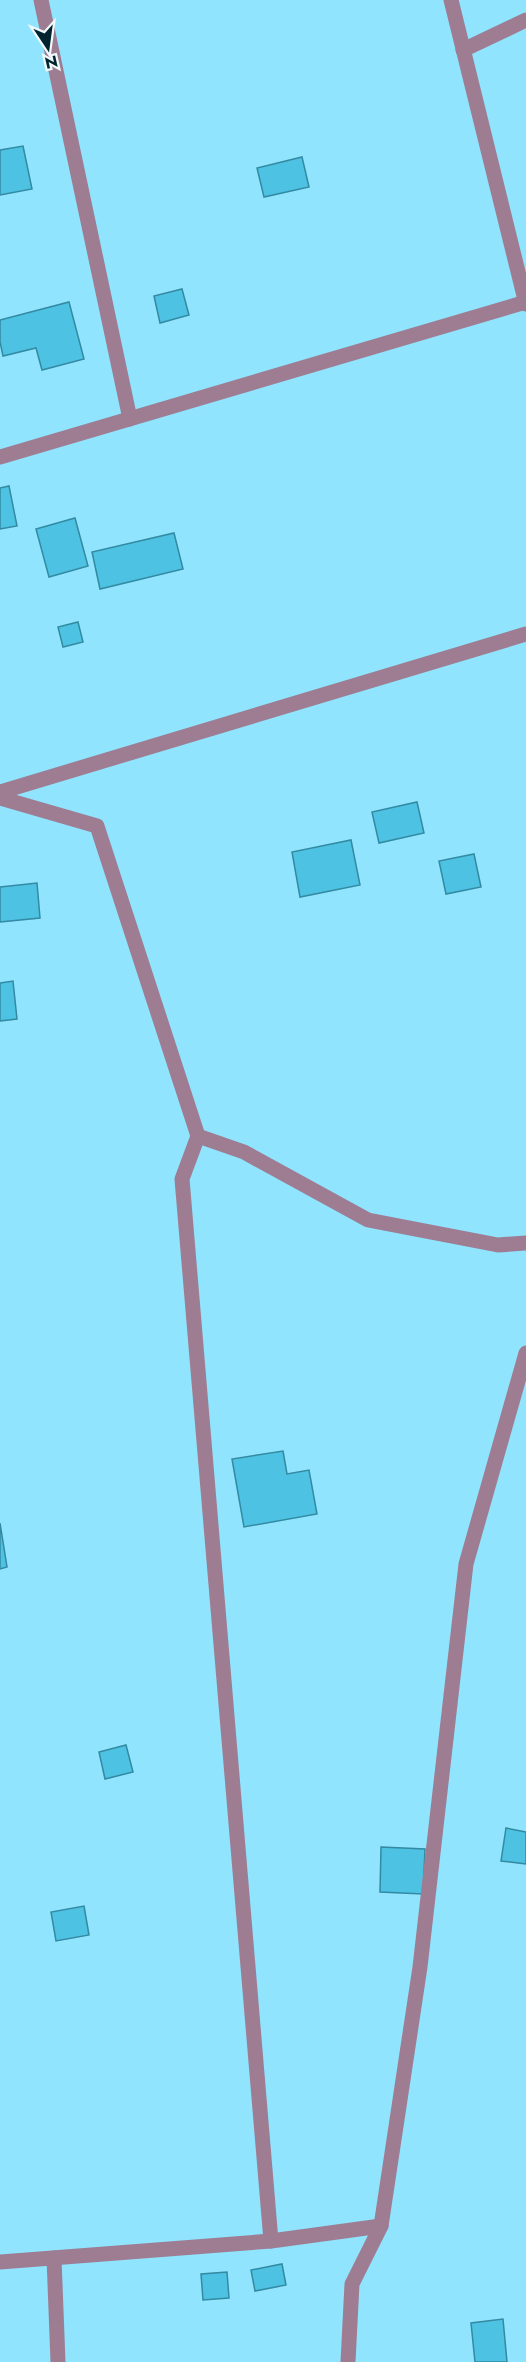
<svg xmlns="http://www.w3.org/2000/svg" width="526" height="2362" font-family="Jost,sans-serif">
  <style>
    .building { fill: #4dc2e2; stroke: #338aa2; stroke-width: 1.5 }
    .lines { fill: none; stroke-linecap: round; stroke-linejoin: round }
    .minor { stroke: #9e7d93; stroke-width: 15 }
  </style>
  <rect width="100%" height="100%" fill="#91e4fe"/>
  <!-- building -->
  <g class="building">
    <path d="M23,146L32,189L0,195V150Z"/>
    <path d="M302,157L309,187L264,197L257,168Z"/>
    <path d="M182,289L189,315L160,323L154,296Z"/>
    <path d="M69,302L84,359L42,370L36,348L3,356L0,342V320Z"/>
    <path d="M9,486L17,526L0,529V488Z"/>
    <path d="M75,518L88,566L49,577L36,529Z"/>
    <path d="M174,533L183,569L100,589L92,552Z"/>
    <path d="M78,622L83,642L63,647L58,627Z"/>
    <path d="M417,802L424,833L379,843L372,812Z"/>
    <path d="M351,840L360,885L300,897L292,852Z"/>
    <path d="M474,854L481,887L446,894L439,861Z"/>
    <path d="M37,883L40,918L0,922V887Z"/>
    <path d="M13,981L17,1019L0,1021V983Z"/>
    <path d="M283,1451L287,1474L309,1470L317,1514L244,1527L232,1459Z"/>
    <path d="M0,1523L7,1567L0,1569Z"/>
    <path d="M126,1745L133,1772L105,1779L99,1752Z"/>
    <path d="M506,1828L526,1832V1864L501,1861Z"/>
    <path d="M381,1847L425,1849L423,1894L380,1892Z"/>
    <path d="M84,1906L89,1935L56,1941L51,1912Z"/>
    <path d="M282,2264L286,2285L255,2291L251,2270Z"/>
    <path d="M227,2272L229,2298L203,2300L201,2274Z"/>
    <path d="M503,2319L507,2362H475L471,2323Z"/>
  </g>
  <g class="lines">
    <!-- minor -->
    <g class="minor">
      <path d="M41,0L130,419"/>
      <path d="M451,0L526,304"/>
      <path d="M463,50L526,20"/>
      <path d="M0,457L526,302"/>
      <path d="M0,792L526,634"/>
      <path d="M0,798L97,826L198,1136L182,1179L271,2241"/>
      <path d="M198,1136L244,1152L368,1220L498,1245L526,1243"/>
      <path d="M54,2258L58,2362"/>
      <path d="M0,2262L271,2241L381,2226"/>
      <path d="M348,2362L352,2284L381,2226L420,1967L466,1564L526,1353"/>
    </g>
  </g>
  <!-- north arrow -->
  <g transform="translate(48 48) rotate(167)" stroke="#f1f9fb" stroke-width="4.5" paint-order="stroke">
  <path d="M0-4.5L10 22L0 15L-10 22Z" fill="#00232d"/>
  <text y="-9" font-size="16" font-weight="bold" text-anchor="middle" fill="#00232d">N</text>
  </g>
</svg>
